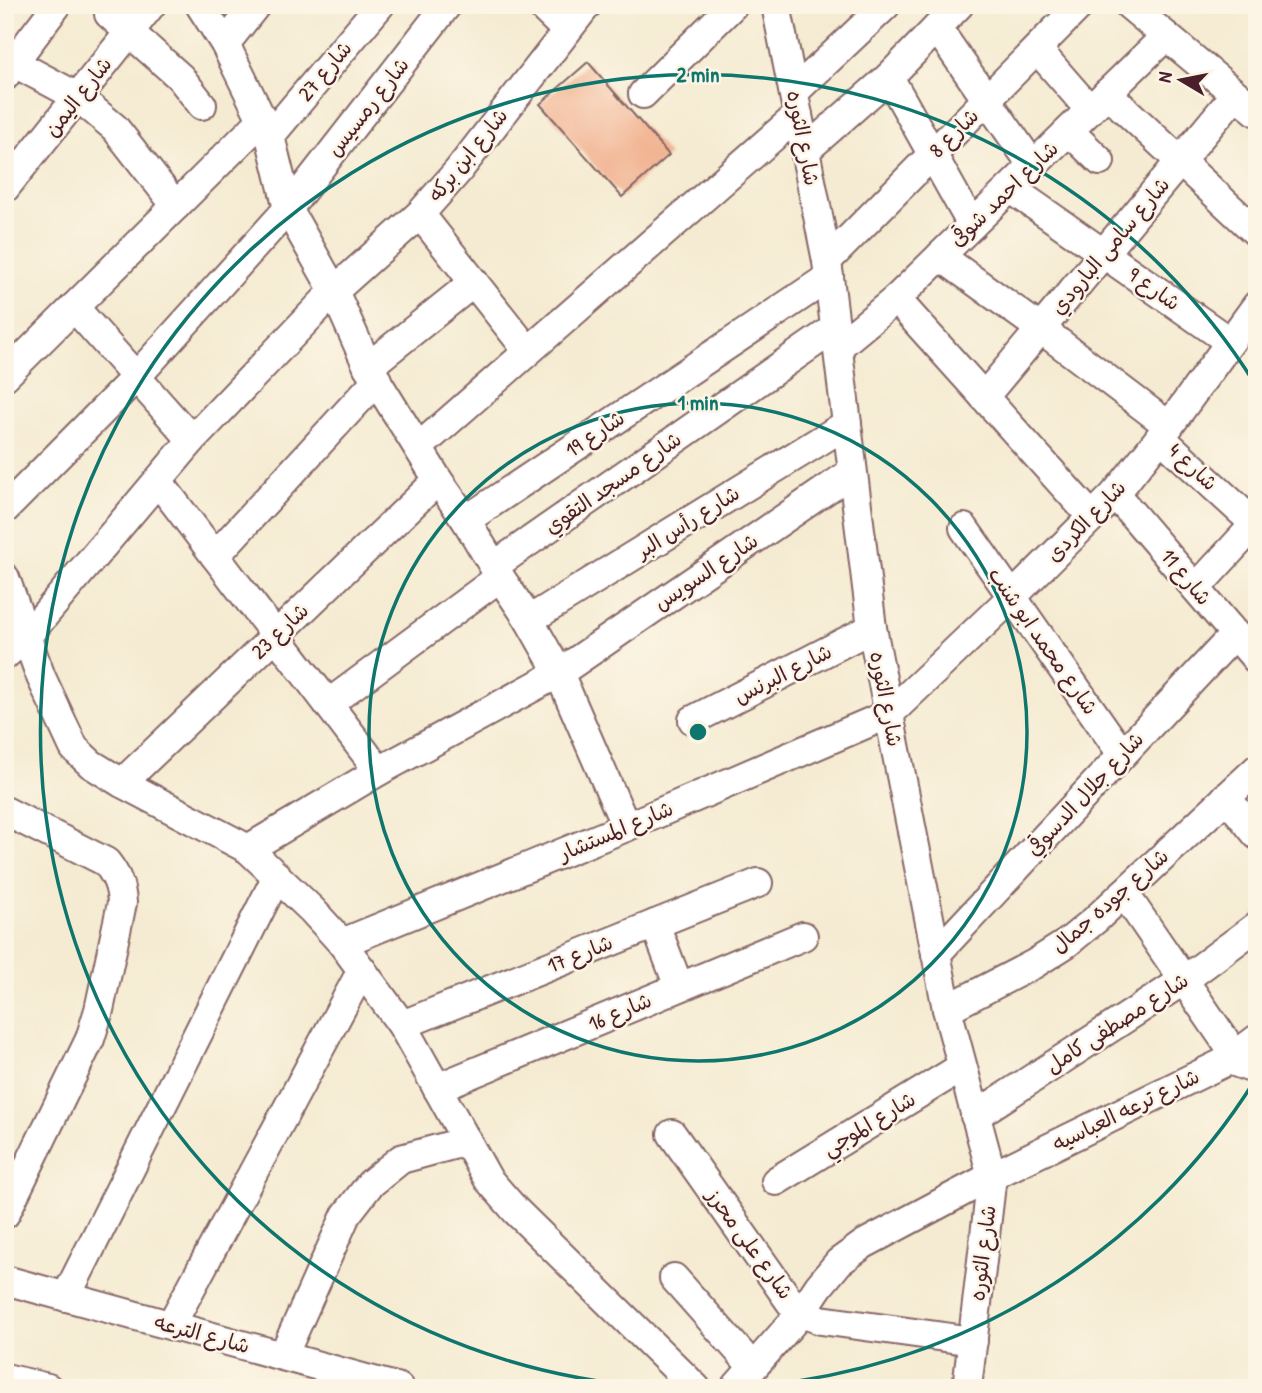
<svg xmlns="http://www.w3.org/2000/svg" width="1262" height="1393" font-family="'Patrick Hand','Playpen Sans Arabic',sans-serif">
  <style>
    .building { fill: #f1b08e }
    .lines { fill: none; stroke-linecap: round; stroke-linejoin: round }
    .minor-casing { stroke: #866665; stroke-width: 32 }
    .minor { stroke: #fff; stroke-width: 28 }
    .ring { fill: none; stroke: #0f766e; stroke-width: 3.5 }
    .labels { text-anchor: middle; stroke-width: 5; stroke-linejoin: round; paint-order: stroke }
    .street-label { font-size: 21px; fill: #4a1f2b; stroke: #fcf5e5 }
    .centre { fill: #0f766e; stroke: #fcf5e5; stroke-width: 3.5 }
    .ring-label { font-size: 21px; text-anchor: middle; font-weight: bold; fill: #0f766e; stroke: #fcf5e5; stroke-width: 5; stroke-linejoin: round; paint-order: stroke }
  </style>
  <rect width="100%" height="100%" fill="#fcf5e5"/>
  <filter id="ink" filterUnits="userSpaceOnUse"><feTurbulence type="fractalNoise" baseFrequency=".0143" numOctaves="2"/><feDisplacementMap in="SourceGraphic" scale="14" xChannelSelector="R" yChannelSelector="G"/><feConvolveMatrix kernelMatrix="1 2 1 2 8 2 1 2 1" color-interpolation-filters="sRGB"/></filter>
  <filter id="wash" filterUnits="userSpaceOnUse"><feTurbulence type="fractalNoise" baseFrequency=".00686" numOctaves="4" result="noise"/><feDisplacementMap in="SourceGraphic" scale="28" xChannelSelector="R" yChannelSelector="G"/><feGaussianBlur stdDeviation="1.57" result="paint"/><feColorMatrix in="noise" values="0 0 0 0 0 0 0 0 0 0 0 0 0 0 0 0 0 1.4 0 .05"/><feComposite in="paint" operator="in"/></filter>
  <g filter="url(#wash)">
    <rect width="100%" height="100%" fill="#f5ebd2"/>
    <g id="blocks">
      <!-- building -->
      <path class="building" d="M588,62L669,155L622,197L540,104Z"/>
    </g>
  </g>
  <g filter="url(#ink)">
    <use href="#blocks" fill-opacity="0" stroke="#866665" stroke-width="2"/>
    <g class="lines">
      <!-- minor casing -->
      <g class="minor-casing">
        <g id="minor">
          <path d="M200,5L225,44L270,136L288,209L334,291L368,367L438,480L466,520L500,577L529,620L559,673L626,827"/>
          <path d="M540,5L566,30"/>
          <path d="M776,5L827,261L872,628L947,1009L992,1176L967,1388"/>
          <path d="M1129,5L1257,112"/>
          <path d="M109,14L180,77L202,105"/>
          <path d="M937,28L1033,166"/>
          <path d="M225,44L256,5"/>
          <path d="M1037,49L1090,110"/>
          <path d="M5,58L78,97L115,128L176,206"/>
          <path d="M5,76L13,63L57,5"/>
          <path d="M889,77L972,225"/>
          <path d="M794,92L886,5"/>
          <path d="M1107,93L1257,233"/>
          <path d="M643,94L733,5"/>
          <path d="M1069,131L1100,161"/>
          <path d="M270,136L380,5"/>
          <path d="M806,150L889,77L959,5"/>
          <path d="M5,188L151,5"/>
          <path d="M1010,188L1230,342"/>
          <path d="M420,214L528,351"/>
          <path d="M940,256L1041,329L1169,426"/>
          <path d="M827,261L1080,5"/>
          <path d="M896,299L1092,517"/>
          <path d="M74,307L192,440"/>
          <path d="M838,347L896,299L1166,36"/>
          <path d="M368,367L474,282"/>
          <path d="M5,376L262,120"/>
          <path d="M984,397L1235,95"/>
          <path d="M1160,437L1257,526"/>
          <path d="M419,447L798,115"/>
          <path d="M158,481L379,771"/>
          <path d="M1115,494L1257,660"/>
          <path d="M5,509L137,376L288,209L447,5"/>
          <path d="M466,520L829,277"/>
          <path d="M964,528L1122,754"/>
          <path d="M215,556L377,380"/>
          <path d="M494,566L835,328"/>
          <path d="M5,578L41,677L74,748L91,764L122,783L248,849L312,910L342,943L402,1025L488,1179L516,1211L696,1388"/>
          <path d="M1196,588L1255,524"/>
          <path d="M529,620L847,424"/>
          <path d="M5,655L26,637L192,440L334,291L420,214L458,171L587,5"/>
          <path d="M328,704L500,577"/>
          <path d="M693,720L872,628"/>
          <path d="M122,783L438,480"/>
          <path d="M1226,797L1257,835"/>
          <path d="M5,811L106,862C117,876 121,886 122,903L99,1010L90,1039L5,1214"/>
          <path d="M248,849L379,771L559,673L852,472"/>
          <path d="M1124,893L1235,1055"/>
          <path d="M655,924L679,987"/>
          <path d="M342,943L626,827L889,714L1012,597L1115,494L1169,426L1257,305"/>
          <path d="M936,954L1235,634"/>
          <path d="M947,1009L1034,964L1067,943L1095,920L1257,769"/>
          <path d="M402,1025L758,883"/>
          <path d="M1229,1060L1257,1070"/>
          <path d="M437,1088L803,936"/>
          <path d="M975,1116L1184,980L1257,926"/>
          <path d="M672,1134L791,1303L801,1313L821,1320L973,1341"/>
          <path d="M776,1181L962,1067"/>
          <path d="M674,1278L753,1367"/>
          <path d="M5,1280L399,1388"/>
          <path d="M66,1297L277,876"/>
          <path d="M171,1325L362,970"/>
          <path d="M283,1356L346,1215L370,1184L401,1159L467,1141"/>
          <path d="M5,1378L48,1388"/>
          <path d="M735,1388L801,1313L819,1286L839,1262L864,1244L992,1176L1229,1060L1257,1039"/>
        </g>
      </g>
      <!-- minor -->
      <use href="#minor" class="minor"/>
    </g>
  </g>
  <!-- distance rings -->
  <g class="ring">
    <circle cx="698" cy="732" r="329"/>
    <path d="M1255 1080A657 657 0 0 1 744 1387M652 1387A657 657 0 1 1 1255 384"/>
  </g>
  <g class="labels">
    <!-- street labels -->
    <g class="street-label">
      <text transform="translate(325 71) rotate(-50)" y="7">شارع 27</text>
      <text transform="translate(78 97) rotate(-52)" y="7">شارع اليمن</text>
      <text transform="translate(368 107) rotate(-52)" y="7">شارع رمسيس</text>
      <text transform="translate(954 133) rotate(-45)" y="7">شارع 8</text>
      <text transform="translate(803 138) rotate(79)" y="7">شارع الثوره</text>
      <text transform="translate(468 155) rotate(-51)" y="7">شارع ابن بركه</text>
      <text transform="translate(1004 194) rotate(-44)" y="7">شارع احمد شوقى</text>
      <text transform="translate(1110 246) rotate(-50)" y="7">شارع سامى البارودي</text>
      <text transform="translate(1154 289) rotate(35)" y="7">شارع 9</text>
      <text transform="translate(595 434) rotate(-34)" y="7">شارع 19</text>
      <text transform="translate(1193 467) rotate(43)" y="7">شارع 4</text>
      <text transform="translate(613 483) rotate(-35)" y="7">شارع مسجد التقوي</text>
      <text transform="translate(1086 521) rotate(-46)" y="7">شارع الكردى</text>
      <text transform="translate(688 522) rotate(-32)" y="7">شارع رأس البر</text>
      <text transform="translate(706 572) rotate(-34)" y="7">شارع السويس</text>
      <text transform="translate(1186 577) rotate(50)" y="7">شارع 11</text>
      <text transform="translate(280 631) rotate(-44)" y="7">شارع 23</text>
      <text transform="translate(1043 641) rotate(55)" y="7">شارع محمد ابو شنب</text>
      <text transform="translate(783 674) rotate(-27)" y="7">شارع البرنس</text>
      <text transform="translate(886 699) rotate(79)" y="7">شارع الثوره</text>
      <text transform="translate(1085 794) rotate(-47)" y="7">شارع جلال الدسوقي</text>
      <text transform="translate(616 831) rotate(-23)" y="7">شارع المستشار</text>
      <text transform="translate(1110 901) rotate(-41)" y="7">شارع جوده جمال</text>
      <text transform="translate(580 954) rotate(-22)" y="7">شارع 17</text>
      <text transform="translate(620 1012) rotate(-23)" y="7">شارع 16</text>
      <text transform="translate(1117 1023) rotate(-33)" y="7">شارع مصطفى كامل</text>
      <text transform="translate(1126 1110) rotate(-26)" y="7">شارع ترعه العباسيه</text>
      <text transform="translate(869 1124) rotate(-31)" y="7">شارع الموجي</text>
      <text transform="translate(750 1244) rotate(54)" y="7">شارع على محرز</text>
      <text transform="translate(983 1253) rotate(-83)" y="7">شارع الثوره</text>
      <text transform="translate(202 1334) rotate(15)" y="7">شارع الترعه</text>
    </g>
  </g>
  <circle cx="698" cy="732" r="10" class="centre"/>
  <g class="ring-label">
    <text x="698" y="82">2 min</text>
    <text x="698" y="410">1 min</text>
  </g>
  <!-- margin -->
  <rect width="1262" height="1393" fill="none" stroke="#fcf5e5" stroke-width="28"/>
  <!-- north arrow -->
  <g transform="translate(1181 80) rotate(280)" stroke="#fcf5e5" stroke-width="5" paint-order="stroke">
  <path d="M0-5L12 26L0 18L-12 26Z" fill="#4a1f2b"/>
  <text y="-10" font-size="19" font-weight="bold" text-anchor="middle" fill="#4a1f2b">N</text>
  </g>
</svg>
